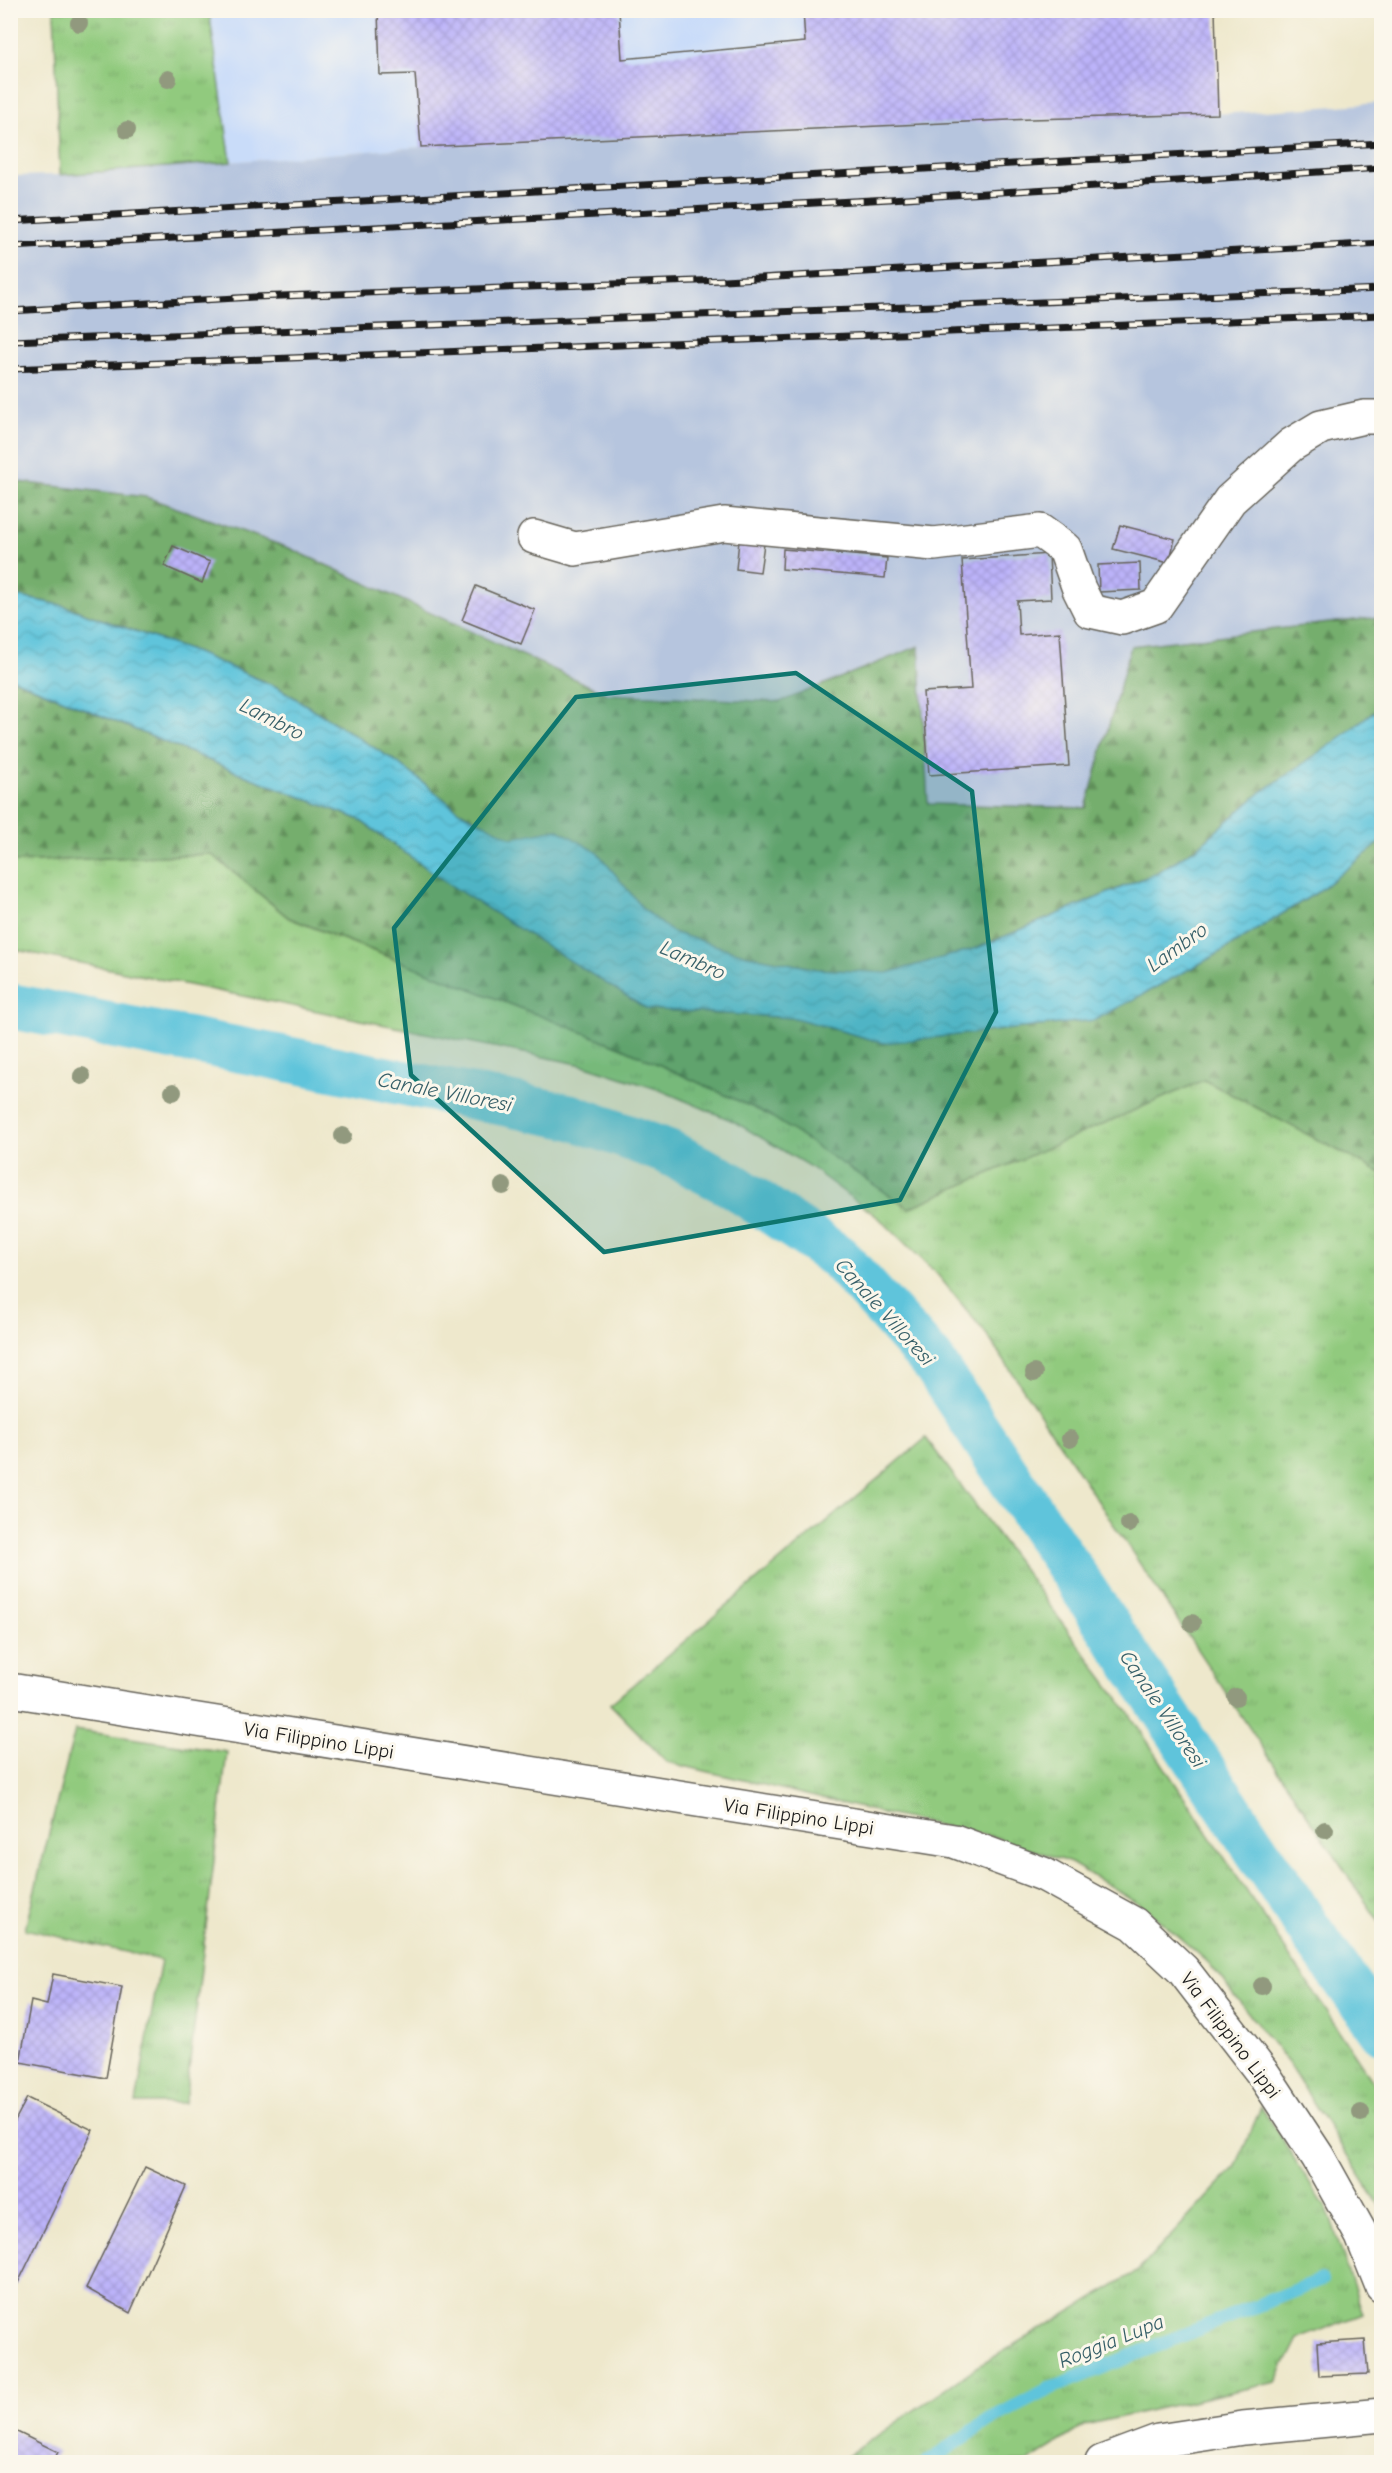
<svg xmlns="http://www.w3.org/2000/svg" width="1392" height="2473" font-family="'Comic Neue',sans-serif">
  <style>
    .built { fill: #c9dcf9 }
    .railway { fill: #b6c5de }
    .grass { fill: url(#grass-tufts); stroke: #56734d; stroke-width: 1.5 }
    .forest { fill: url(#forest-firs); stroke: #486544; stroke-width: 1.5 }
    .water { fill: url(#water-waves); stroke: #3d707c; stroke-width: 1.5 }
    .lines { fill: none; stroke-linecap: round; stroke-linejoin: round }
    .stream { stroke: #5ec4db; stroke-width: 14 }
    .canal { stroke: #5ec4db; stroke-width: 46 }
    .building { fill: url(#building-cross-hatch) }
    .minor-casing { stroke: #66635a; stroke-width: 36 }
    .minor { stroke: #fff; stroke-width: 33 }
    .rail-casing { stroke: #1c1c1c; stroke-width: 7 }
    .rail { stroke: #fbf7ec; stroke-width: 4.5; stroke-dasharray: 14; stroke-linecap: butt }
    .tree { fill: #91997e }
    .marked { fill: #0f766e; fill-opacity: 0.2; stroke: #0f766e; stroke-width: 4.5; stroke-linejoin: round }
    .labels { text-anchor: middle; stroke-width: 6; stroke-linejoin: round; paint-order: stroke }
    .street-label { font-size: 20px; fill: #1c1c1c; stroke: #fbf7ec }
    .water-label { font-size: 21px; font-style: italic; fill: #365f68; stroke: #fbf7ec }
  </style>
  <defs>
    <pattern id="grass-tufts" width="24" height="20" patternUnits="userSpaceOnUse" patternTransform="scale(1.5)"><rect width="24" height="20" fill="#91ca7e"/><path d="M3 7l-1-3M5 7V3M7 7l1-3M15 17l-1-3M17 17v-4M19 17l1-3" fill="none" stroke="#7cad6c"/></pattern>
    <pattern id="forest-firs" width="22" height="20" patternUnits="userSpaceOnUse" patternTransform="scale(1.5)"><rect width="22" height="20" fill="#74ae6d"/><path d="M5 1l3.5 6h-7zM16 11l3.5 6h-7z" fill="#5e8d59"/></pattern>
    <pattern id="water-waves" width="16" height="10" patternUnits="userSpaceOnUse" patternTransform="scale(1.5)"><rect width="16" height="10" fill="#5ec4db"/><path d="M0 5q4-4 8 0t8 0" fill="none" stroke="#51a8bb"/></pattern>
    <pattern id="building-cross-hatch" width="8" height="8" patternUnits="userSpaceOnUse" patternTransform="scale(1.5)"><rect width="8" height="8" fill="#bcb3f9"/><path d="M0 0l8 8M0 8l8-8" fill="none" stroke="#a199d5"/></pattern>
  </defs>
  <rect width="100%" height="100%" fill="#fbf7ec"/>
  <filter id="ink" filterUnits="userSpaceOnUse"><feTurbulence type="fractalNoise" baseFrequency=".0167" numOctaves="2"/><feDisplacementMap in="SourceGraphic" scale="12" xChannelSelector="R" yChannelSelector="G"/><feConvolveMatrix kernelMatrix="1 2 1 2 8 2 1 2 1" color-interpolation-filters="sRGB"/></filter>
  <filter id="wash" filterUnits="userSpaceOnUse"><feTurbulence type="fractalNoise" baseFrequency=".008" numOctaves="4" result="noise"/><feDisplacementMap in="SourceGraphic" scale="24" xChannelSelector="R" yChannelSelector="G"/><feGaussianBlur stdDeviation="1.35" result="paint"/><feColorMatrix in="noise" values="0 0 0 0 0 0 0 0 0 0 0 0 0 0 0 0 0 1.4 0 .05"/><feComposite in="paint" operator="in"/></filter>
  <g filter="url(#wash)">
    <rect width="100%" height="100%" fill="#eee8cc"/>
    <!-- built -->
    <path class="built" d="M54,11H1215L1218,114L1031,119L421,147L60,175Z"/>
    <!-- railway -->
    <path class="railway" d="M1381,103V617L1131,646L1086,808L928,804L919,646L780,702L607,694L289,548L146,497L11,481L10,176L60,175L421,147L1031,119L1234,113Z"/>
    <!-- grass -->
    <g class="grass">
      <path d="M54,11H209L231,162L60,175Z"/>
      <path d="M211,854L289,918L623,1048L769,1115L909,1208L1204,1080L1381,1173V1925L987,1335L937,1274L880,1219L809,1166L733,1121L660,1090L583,1065L11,949V862Z"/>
      <path d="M926,1438L1126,1709L1381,2094V2208L1288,2063L1208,1962L1140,1904L1071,1863L995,1837L895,1816L667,1762L610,1704Z"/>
      <path d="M75,1730L227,1752L185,2103H136L161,1960L25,1929Z"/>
      <path d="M1261,2107L1328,2211L1363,2314L1298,2339L1276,2382L1085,2425L1028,2462H839L974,2369L1138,2271L1236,2166Z"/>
    </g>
    <!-- forest -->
    <g class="forest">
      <path d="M11,481L146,497L289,548L607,694L780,702L919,646L928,804L1086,808L1131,646L1381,617V709L1370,714L1335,742L1260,793L1198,847L1156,873L977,948L887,973L817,969L747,955L672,932L644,910L597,852L557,829L512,839L459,811L397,762L279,688L197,653L61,605L11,595Z"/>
      <path d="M10,678L249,777L358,819L450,885L647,1009L795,1018L884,1043L1214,956L1316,893L1381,842V1173L1204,1080L909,1208L769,1115L623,1048L289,918L211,854L11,862Z"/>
    </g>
    <!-- water -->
    <path class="water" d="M10,595L61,605L197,653L279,688L397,762L459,811L512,838L557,829L597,852L644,910L672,932L747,955L817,969L888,973L977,948L1156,873L1198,847L1260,793L1335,742L1370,714L1381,709V842L1316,893L1214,956L1095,1020L884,1043L795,1018L647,1009L450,885L358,819L249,777L11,678Z"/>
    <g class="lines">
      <!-- stream -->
      <path class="stream" d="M928,2462L989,2420L1051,2388L1321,2280"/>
      <!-- canal -->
      <path class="canal" d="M10,1006L272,1056L572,1117L668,1152L734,1186L838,1257L932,1361L1313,1935L1382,2031"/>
    </g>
    <g id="blocks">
      <!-- building -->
      <g class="building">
        <path d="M378,10H619L622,59L805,42L803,10H1215L1218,114L1031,119L421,147L415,74L380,75Z"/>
        <path d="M1120,525L1175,539L1169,563L1113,549Z"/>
        <path d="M739,541L764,544L760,572L736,569Z"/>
        <path d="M173,546L210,562L202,583L164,566Z"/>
        <path d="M783,549L887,558L885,578L782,569Z"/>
        <path d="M1049,554L1051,599L1017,601L1019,635L1060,632L1069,766L929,775L923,692L971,689L962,560Z"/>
        <path d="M1140,563L1141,590L1099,592L1098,565Z"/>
        <path d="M476,586L535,610L521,644L462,620Z"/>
        <path d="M53,1974L122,1987L106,2078L20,2062L31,2001L47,2005Z"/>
        <path d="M27,2098L93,2130L17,2285L10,2281V2130Z"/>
        <path d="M145,2167L186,2186L130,2313L86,2288Z"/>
        <path d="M1365,2340L1368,2374L1319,2376L1317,2343Z"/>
        <path d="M13,2430L58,2452L53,2462H10V2435Z"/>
      </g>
    </g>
  </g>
  <g filter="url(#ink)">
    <use href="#blocks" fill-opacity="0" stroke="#66635a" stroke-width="1.5"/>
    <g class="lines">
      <!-- minor casing -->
      <g class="minor-casing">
        <g id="minor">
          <path d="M534,537L575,549L724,524L934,544L1040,531L1065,549L1079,589L1090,611L1122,618L1156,606L1230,500L1291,445L1321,427L1364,417H1382"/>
          <path d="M10,1690L954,1841L1043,1874L1134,1924L1183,1970L1264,2075L1318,2157L1362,2236L1382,2286"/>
          <path d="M1102,2462L1158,2441L1243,2428L1382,2415"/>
        </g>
      </g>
      <!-- minor -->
      <use href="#minor" class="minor"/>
      <!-- rail casing -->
      <g class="rail-casing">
        <g id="rail">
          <path d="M10,221L1382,143"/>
          <path d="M10,247L890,199L1382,168"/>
          <path d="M10,311L254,297L724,280L1382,243"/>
          <path d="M10,341L1382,289"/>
          <path d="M10,369L1382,315"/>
        </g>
      </g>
      <!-- rail -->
      <use href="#rail" class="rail"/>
    </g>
    <!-- trees -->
    <g class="tree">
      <circle cx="79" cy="23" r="9"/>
      <circle cx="168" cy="79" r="9"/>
      <circle cx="127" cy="130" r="9"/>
      <circle cx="82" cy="1076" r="9"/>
      <circle cx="173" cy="1092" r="9"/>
      <circle cx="343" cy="1136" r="9"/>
      <circle cx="503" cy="1186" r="9"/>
      <circle cx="1034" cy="1373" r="9"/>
      <circle cx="1070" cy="1439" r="9"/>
      <circle cx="1129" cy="1524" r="9"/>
      <circle cx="1192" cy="1623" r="9"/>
      <circle cx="1236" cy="1697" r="9"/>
      <circle cx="1325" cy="1830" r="9"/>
      <circle cx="1262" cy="1986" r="9"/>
      <circle cx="1361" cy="2113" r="9"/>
    </g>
  </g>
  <!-- marked area -->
  <path class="marked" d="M796,673L972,791L996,1012L900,1200L604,1252L411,1075L394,928L576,697Z"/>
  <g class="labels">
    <!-- street labels -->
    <g class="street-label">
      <text transform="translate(319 1740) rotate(9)" y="7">Via Filippino Lippi</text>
      <text transform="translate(799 1816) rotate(9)" y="7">Via Filippino Lippi</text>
      <text transform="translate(1231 2035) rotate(53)" y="7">Via Filippino Lippi</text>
    </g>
    <!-- water labels -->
    <g class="water-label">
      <text transform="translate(272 719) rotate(27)" y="7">Lambro</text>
      <text transform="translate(1177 947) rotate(-36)" y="7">Lambro</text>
      <text transform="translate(693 960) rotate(24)" y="7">Lambro</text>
      <text transform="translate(445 1092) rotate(11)" y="7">Canale Villoresi</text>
      <text transform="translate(885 1312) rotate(48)" y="7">Canale Villoresi</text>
      <text transform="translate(1163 1709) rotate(56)" y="7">Canale Villoresi</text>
      <text transform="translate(1111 2341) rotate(-22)" y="7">Roggia Lupa</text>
    </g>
  </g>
  <!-- margin -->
  <rect width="1392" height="2473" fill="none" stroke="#fbf7ec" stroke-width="36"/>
</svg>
